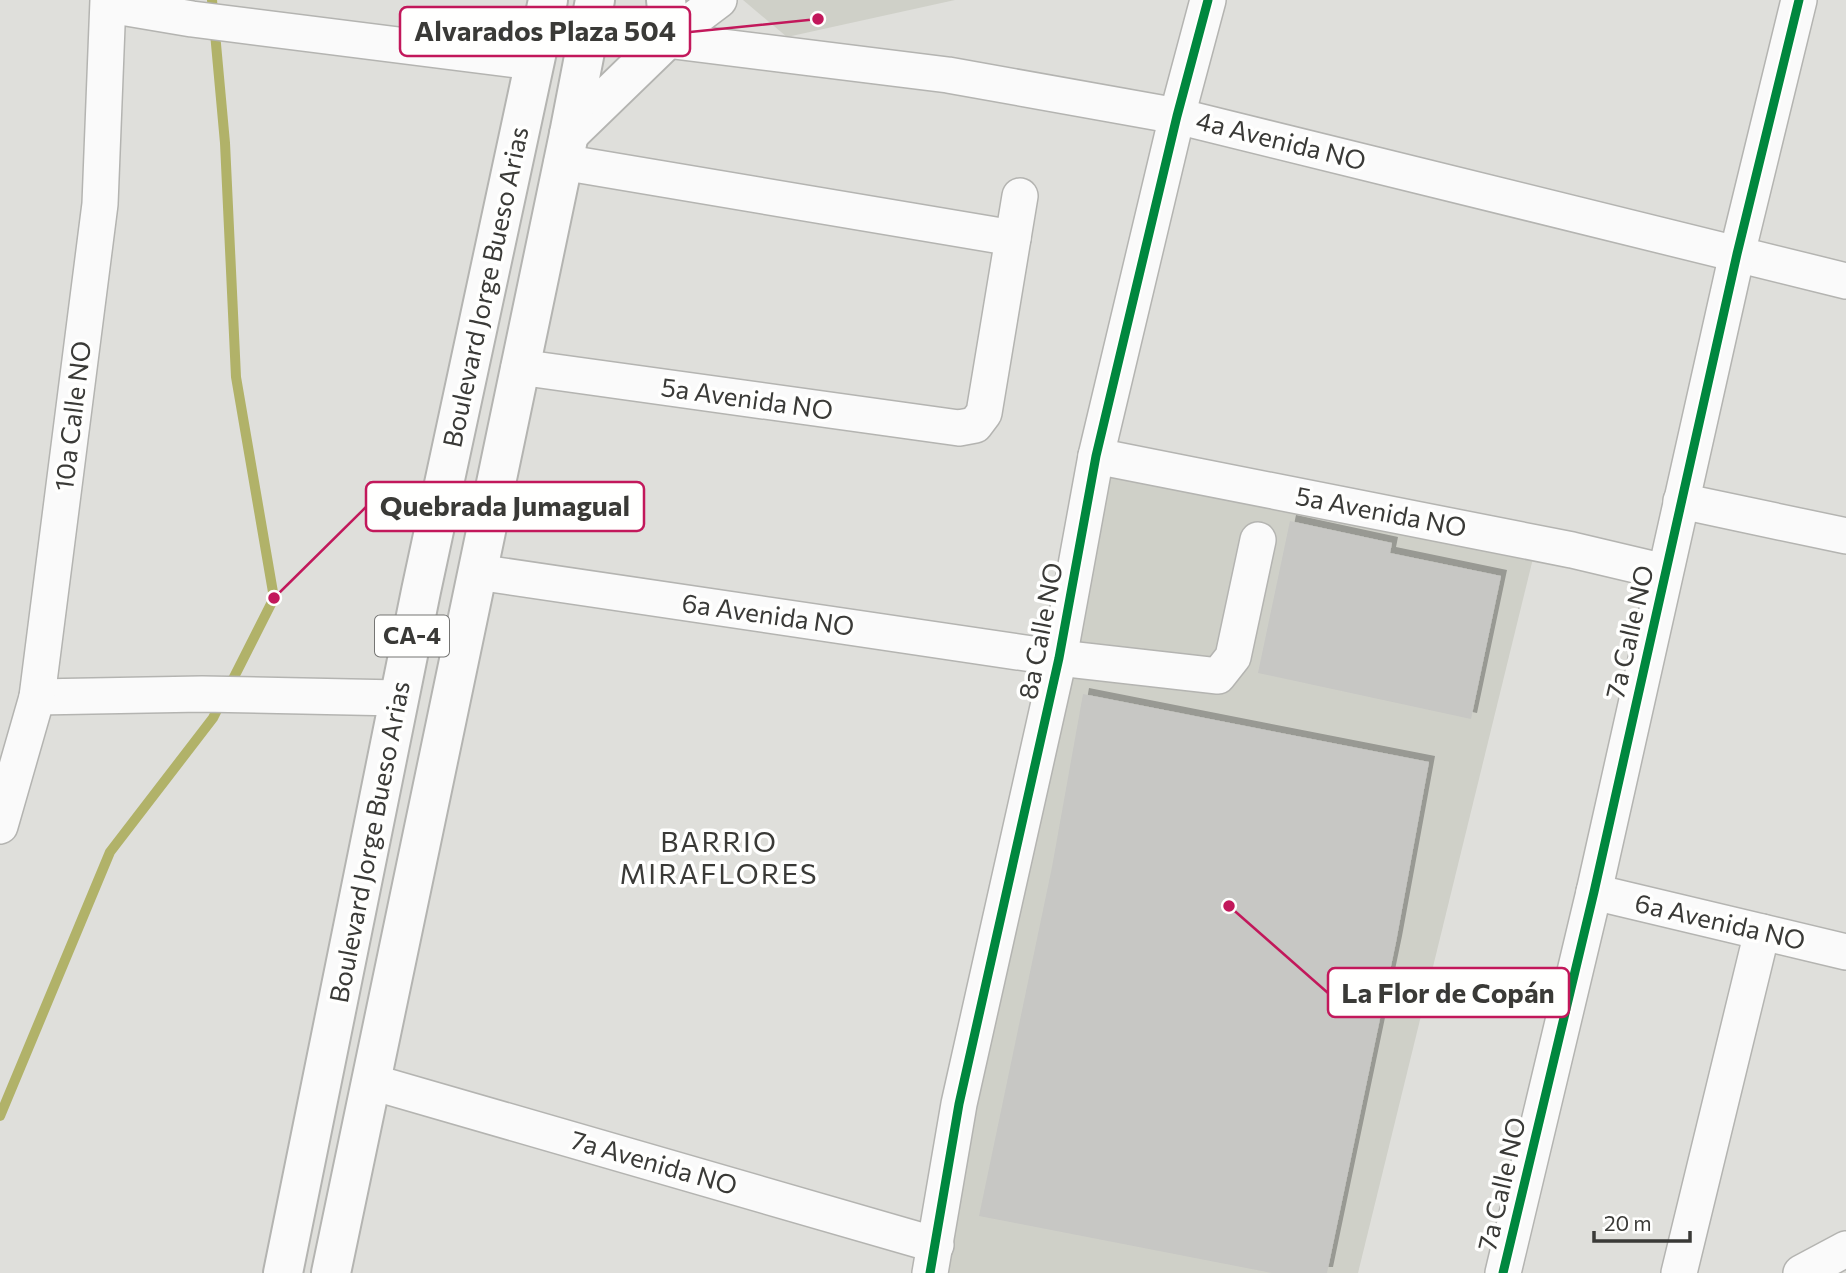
<svg xmlns="http://www.w3.org/2000/svg" width="1846" height="1273" font-family="Commissioner,sans-serif">
  <style>
    .built { fill: #cfd0c8 }
    .lines { fill: none; stroke-linecap: round; stroke-linejoin: round }
    .stream { stroke: #b1b269; stroke-width: 10 }
    .building { fill: #c7c7c4; filter: url(#shadow) }
    .minor-casing { stroke: #b4b4b1; stroke-width: 38 }
    .major-casing { stroke: #b4b4b1; stroke-width: 42 }
    .minor { stroke: #fafafa; stroke-width: 35 }
    .major { stroke: #fafafa; stroke-width: 38 }
    .cycleway-casing { stroke: #fffffe; stroke-width: 13 }
    .cycleway { stroke: #00873e; stroke-width: 9 }
    .labels { text-anchor: middle; stroke-width: 7; stroke-linejoin: round; paint-order: stroke }
    .shield { fill: #fffffe; stroke: #757573; stroke-width: 2 }
    .shield-label { font-size: 24px; font-weight: bold; fill: #3a3a37 }
    .street-label { font-size: 26px; fill: #3a3a37; stroke: #fffffe }
    .neighbourhood-label { font-size: 28px; letter-spacing: 2px; fill: #3a3a37; stroke: #fffffe }
    .leader { fill: none; stroke: #c2185b; stroke-width: 2.5 }
    .callout-dot { fill: #c2185b; stroke: #fffffe; stroke-width: 2.5 }
    .callout { fill: #fffffe; stroke: #c2185b; stroke-width: 2.5 }
    .callout-label { font-size: 28px; text-anchor: middle; font-weight: bold; fill: #3a3a37 }
  </style>
  <defs>
    <filter id="shadow"><feDropShadow dx="6" dy="-6" stdDeviation="0" flood-color="#0004"/></filter>
  </defs>
  <rect width="100%" height="100%" fill="#dfdfdb"/>
  <!-- built -->
  <g class="built">
    <path d="M743,0H955L787,37Z"/>
    <path d="M1102,452L1538,538L1358,1273H937Z"/>
  </g>
  <g class="lines">
    <!-- stream -->
    <g class="stream">
      <path d="M212,0L225,143L236,377L274,598L229,687"/>
      <path d="M0,1116L110,852L213,718L222,700"/>
    </g>
  </g>
  <!-- building -->
  <g class="building">
    <path d="M1290,521L1392,543L1390,553L1501,576L1471,719L1258,673Z"/>
    <path d="M1083,694L1429,762L1396,942L1327,1273H1272L979,1216L1052,867Z"/>
  </g>
  <g class="lines">
    <!-- minor casing -->
    <g class="minor-casing">
      <g id="minor">
        <path d="M109,5L192,19L533,62"/>
        <path d="M666,40L948,75L1177,116L1846,281"/>
        <path d="M666,40L719,0"/>
        <path d="M562,162L1013,238"/>
        <path d="M519,367L959,428L975,425L984,413L1020,196"/>
        <path d="M1096,456L1572,550L1665,572"/>
        <path d="M1681,501L1846,536"/>
        <path d="M477,572L1059,658L1218,676L1233,657L1258,540"/>
        <path d="M37,697L202,694L399,698"/>
        <path d="M0,826L37,697L100,204L108,0"/>
        <path d="M1594,892L1846,952"/>
        <path d="M372,1082L936,1245"/>
        <path d="M930,1273L959,1104L1059,658L1096,456L1177,116L1208,0"/>
        <path d="M1503,1273L1594,892L1737,254L1799,0"/>
        <path d="M1679,1273L1762,932"/>
        <path d="M1801,1273L1846,1249"/>
      </g>
    </g>
    <!-- major casing -->
    <g class="major-casing">
      <g id="major">
        <path d="M569,134L666,40L668,18L666,0"/>
        <path d="M283,1273L421,591L548,0"/>
        <path d="M331,1273L569,134L595,0"/>
      </g>
    </g>
    <!-- minor -->
    <use href="#minor" class="minor"/>
    <!-- major -->
    <use href="#major" class="major"/>
    <!-- cycleway casing -->
    <g class="cycleway-casing">
      <g id="cycleway">
        <path d="M930,1273L959,1104L1059,658L1096,456L1177,116L1208,0"/>
        <path d="M1503,1273L1594,892L1737,254L1799,0"/>
      </g>
    </g>
    <!-- cycleway -->
    <use href="#cycleway" class="cycleway"/>
  </g>
  <g class="labels">
    <!-- shield labels -->
    <rect class="shield" x="375" y="615.5" width="74" height="41" rx="5"/>
    <g class="shield-label">
      <text x="412" y="644">CA-4</text>
    </g>
    <!-- street labels -->
    <g class="street-label">
      <text transform="translate(1281 141) rotate(14)" y="9">4a Avenida NO</text>
      <text transform="translate(486 287) rotate(-78)" y="9">Boulevard Jorge Bueso Arias</text>
      <text transform="translate(747 399) rotate(8)" y="9">5a Avenida NO</text>
      <text transform="translate(73 416) rotate(-83)" y="9">10a Calle NO</text>
      <text transform="translate(1381 512) rotate(11)" y="9">5a Avenida NO</text>
      <text transform="translate(768 615) rotate(8)" y="9">6a Avenida NO</text>
      <text transform="translate(1041 631) rotate(-79)" y="9">8a Calle NO</text>
      <text transform="translate(1630 632) rotate(-77)" y="9">7a Calle NO</text>
      <text transform="translate(370 842) rotate(-79)" y="9">Boulevard Jorge Bueso Arias</text>
      <text transform="translate(1720 922) rotate(13)" y="9">6a Avenida NO</text>
      <text transform="translate(654 1163) rotate(16)" y="9">7a Avenida NO</text>
      <text transform="translate(1502 1184) rotate(-77)" y="9">7a Calle NO</text>
    </g>
    <!-- neighbourhood labels -->
    <g class="neighbourhood-label">
      <text x="719" y="852">BARRIO<tspan x="719" dy="32">MIRAFLORES</tspan></text>
    </g>
  </g>
  <!-- callouts -->
  <path class="leader" d="M818 19L690 32M274 598L366 507M1229 906L1328 993"/>
  <g class="callout-dot">
    <circle cx="818" cy="19" r="7"/>
    <circle cx="274" cy="598" r="7"/>
    <circle cx="1229" cy="906" r="7"/>
  </g>
  <g class="callout">
    <rect x="400" y="7" width="290" height="49" rx="7"/>
    <rect x="366" y="482" width="278" height="49" rx="7"/>
    <rect x="1328" y="968" width="241" height="49" rx="7"/>
  </g>
  <g class="callout-label">
    <text x="545" y="41">Alvarados Plaza 504</text>
    <text x="505" y="516">Quebrada Jumagual</text>
    <text x="1448" y="1003">La Flor de Copán</text>
  </g>
  <!-- scale -->
  <path d="M1594 1231v10h96v-10" fill="none" stroke="#3a3a37" stroke-width="3.5"/>
  <text x="1604" y="1231" font-size="21" fill="#3a3a37" stroke="#fffffe" stroke-width="5" paint-order="stroke">20 m</text>
</svg>
